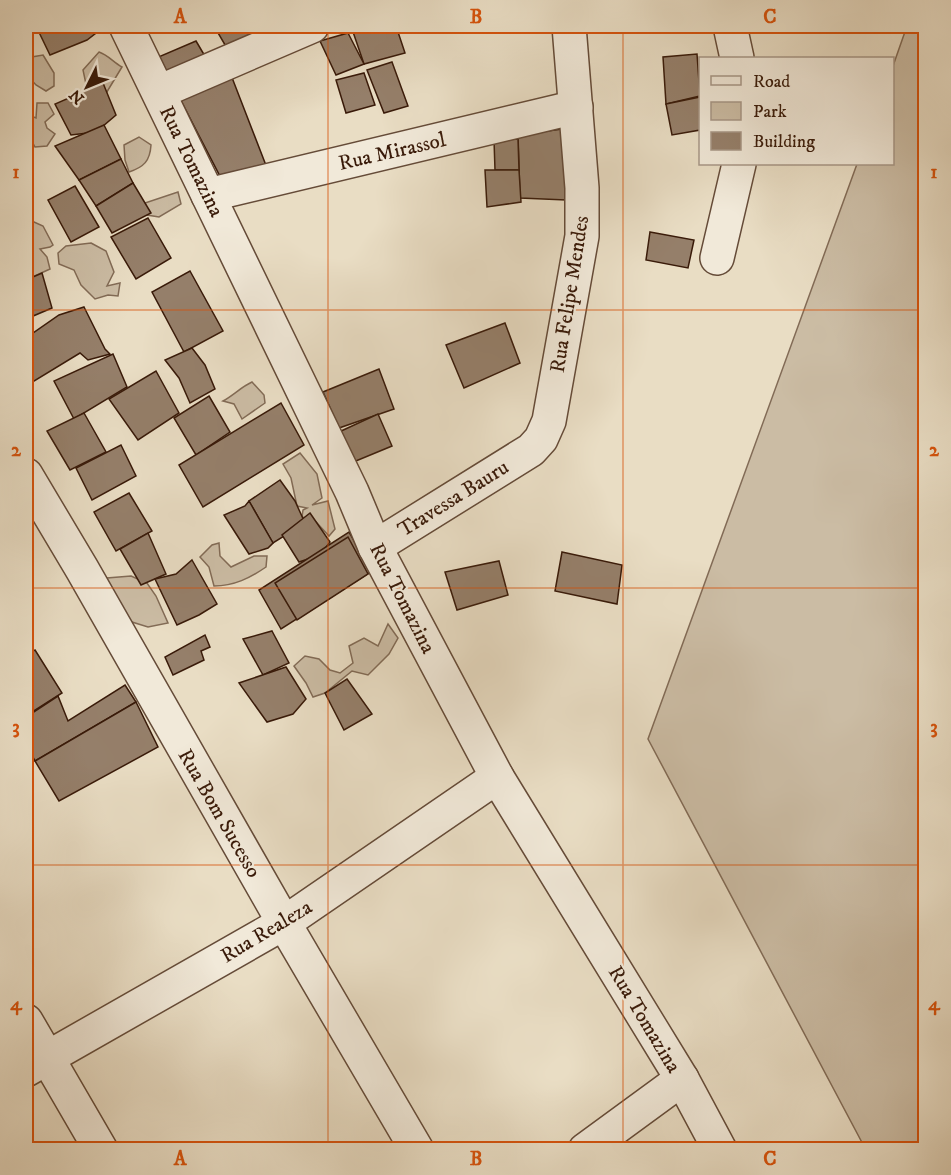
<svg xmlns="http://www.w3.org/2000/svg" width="951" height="1175" font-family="'IM FELL DW Pica',serif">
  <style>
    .green { fill: #cbbca4; stroke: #826b56; stroke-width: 1.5 }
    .building { fill: #957f6a; stroke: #391a09; stroke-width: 1.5 }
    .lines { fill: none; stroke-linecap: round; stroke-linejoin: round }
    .minor-casing { stroke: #654b38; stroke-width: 36 }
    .minor { stroke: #f1e9d9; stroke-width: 33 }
    .grid { fill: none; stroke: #d6530c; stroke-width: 1.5; stroke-opacity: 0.55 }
    .labels { text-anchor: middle; stroke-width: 4.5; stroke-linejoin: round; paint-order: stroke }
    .street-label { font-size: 21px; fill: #391a09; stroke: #f1e9d9 }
    .neatline { fill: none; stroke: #d6530c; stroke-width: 2 }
    .grid-label { font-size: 20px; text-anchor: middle; font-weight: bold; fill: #d6530c }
  </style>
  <rect width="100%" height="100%" fill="#e9ddc4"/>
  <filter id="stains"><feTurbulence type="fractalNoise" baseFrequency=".00333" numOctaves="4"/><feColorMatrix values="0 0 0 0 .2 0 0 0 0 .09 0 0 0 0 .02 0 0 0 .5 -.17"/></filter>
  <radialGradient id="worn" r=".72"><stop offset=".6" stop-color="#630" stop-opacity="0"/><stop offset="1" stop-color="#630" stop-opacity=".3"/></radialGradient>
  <!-- green -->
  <g class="green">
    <path d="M907,26H926V1149L866,1150L648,739L857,164H892L893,66Z"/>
    <path d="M99,52C108,55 113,62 122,67L102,100L90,103L83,70Z"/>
    <path d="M43,55L54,73V86L46,91L36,85L26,74V58Z"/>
    <path d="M37,103H48L54,114L45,122L47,128L55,134L47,146L35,147L30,138L26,137V114L36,118Z"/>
    <path d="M139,137L151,145C150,161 144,167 129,172L125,160L124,145Z"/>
    <path d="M178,192L181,204L159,217L147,215L145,203Z"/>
    <path d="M34,222L43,226L53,245L50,247L40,249L47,257L50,269L28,279L26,278V225Z"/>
    <path d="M91,243L106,251L114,272L107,286L120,283L118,296L108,295L95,299L81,285L74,270L59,264L58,253L66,246Z"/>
    <path d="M252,382L264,395L265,403L242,419L234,404L223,401C234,395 241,387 252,382Z"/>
    <path d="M300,453L317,474L322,498L312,505L328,501L335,529L329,536L316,522L302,517L303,510L307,508L297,506L291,478L283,464Z"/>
    <path d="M219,543L220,556L231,567L254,556H267L266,567C250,578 234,586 214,586L209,567L200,557L212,545Z"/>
    <path d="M131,576L147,583L156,596L168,623L148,627L132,622L105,591L107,578Z"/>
    <path d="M388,624L398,638L389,654L368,675L352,671L325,693L313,697L306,683L294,666L305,656L319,659L330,670L340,673L353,663L349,646L364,638L378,646Z"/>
  </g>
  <!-- building -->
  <g class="building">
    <path d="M36,26H91L96,33L87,40L50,55Z"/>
    <path d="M214,26H258L262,33L228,50Z"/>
    <path d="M351,26H396L405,53L364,64Z"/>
    <path d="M348,33L364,64L336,75L320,41Z"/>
    <path d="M196,41L209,63L169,82L156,58Z"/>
    <path d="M697,54L700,96L666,104L663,57Z"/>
    <path d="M392,62L408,106L384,113L367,70Z"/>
    <path d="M364,73L375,105L346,113L336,80Z"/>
    <path d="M231,75L267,168L222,180L179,97Z"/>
    <path d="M103,83L116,115L96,132L71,135L55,104Z"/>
    <path d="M700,97V130L672,135L666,104Z"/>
    <path d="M104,125L121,159L79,180L55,146Z"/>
    <path d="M562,129L566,200L520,198L518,135Z"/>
    <path d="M518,139L519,170H495L494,140Z"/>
    <path d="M121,159L133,183L96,206L79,180Z"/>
    <path d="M485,170H519L521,202L487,207Z"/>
    <path d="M133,183L151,213L112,233L96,206Z"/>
    <path d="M75,186L99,227L71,242L48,200Z"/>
    <path d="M148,218L171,258L136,279L111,237Z"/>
    <path d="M650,232L694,240L688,268L646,260Z"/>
    <path d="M190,271L223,331L184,352L152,292Z"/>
    <path d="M42,273L52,308L26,319V280Z"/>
    <path d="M84,307L105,349L110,354L88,360L80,353L26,386V338L59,315Z"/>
    <path d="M505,323L520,363L464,388L446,345Z"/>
    <path d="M192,348L205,365L215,389L190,403L179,378L165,360Z"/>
    <path d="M113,354L127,387L74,419L54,381Z"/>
    <path d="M379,369L394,409L339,428L323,392Z"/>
    <path d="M156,371L179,413L138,440L109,399Z"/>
    <path d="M209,396L230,432L196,455L174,418Z"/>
    <path d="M281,403L304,445L203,507L179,465Z"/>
    <path d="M84,413L106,452L70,470L47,431Z"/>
    <path d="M378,414L392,446L351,463L339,432Z"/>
    <path d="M121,445L136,476L92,500L76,468Z"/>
    <path d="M280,480L295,501L305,523L273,543L249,501Z"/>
    <path d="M129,493L152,531L116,551L94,512Z"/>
    <path d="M249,501L273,543L268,548L249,554L224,515L245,506Z"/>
    <path d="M310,513L330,542L320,555L299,562L282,535Z"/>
    <path d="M349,532L372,571L281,629L259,590Z"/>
    <path d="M148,533L166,574L141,585L120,549Z"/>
    <path d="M348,537L368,574L297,620L275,583Z"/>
    <path d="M562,552L622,565L617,604L555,591Z"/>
    <path d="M192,560L217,604L199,615L177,625L155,579L176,574Z"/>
    <path d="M499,561L508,595L457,610L445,572Z"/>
    <path d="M272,631L289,663L263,675L243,639Z"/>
    <path d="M205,635L210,647L201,651L204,660L173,675L165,657Z"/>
    <path d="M35,650L62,693L26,716V656Z"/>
    <path d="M286,667L306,699L293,714L267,722L239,683Z"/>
    <path d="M347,679L372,714L344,730L325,693Z"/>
    <path d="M125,685L136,702L35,761L26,743V717L58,696L68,721Z"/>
    <path d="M136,702L158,747L59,801L35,761Z"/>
  </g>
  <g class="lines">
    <!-- minor casing -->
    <g class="minor-casing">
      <g id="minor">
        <path d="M126,26L352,492L375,547L497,777L682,1079L720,1150"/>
        <path d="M730,26L737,58"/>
        <path d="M159,92L312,26"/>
        <path d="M208,195L576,107"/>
        <path d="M717,258L739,164"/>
        <path d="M26,475L82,569L284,923L417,1150"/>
        <path d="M375,547L531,450L541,439L549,421L582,236V188L569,26"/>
        <path d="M26,1021L101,1150"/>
        <path d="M26,1070L284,923L497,777"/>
        <path d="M585,1150L682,1079"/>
      </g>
    </g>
    <!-- minor -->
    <use href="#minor" class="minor"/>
  </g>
  <!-- grid -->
  <path class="grid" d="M328,26V1150M623,26V1150M26,310H926M26,588H926M26,865H926"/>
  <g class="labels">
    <!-- street labels -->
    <g class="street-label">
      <text transform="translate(392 151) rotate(-13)" y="7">Rua Mirassol</text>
      <text transform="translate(192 161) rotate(64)" y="7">Rua Tomazina</text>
      <text transform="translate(569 294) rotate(-81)" y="7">Rua Felipe Mendes</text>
      <text transform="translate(453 498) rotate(-32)" y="7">Travessa Bauru</text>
      <text transform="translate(403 598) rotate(63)" y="7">Rua Tomazina</text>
      <text transform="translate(220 813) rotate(60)" y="7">Rua Bom Sucesso</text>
      <text transform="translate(266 931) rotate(-31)" y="7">Rua Realeza</text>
      <text transform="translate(645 1019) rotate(59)" y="7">Rua Tomazina</text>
    </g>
  </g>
  <!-- margin -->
  <rect width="951" height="1175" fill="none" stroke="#e9ddc4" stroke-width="66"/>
  <!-- legend -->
  <rect x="699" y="57" width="195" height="108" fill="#f1e9d9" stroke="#a79686" stroke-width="1.5"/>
  <rect x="711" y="76" width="30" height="9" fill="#f1e9d9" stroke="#a79686" stroke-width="1.5"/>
  <text x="753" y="87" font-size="18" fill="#391a09">Road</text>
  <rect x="711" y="102" width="30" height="18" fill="#cbbca4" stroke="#a79686" stroke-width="1.5"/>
  <text x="753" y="117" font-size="18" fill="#391a09">Park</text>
  <rect x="711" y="132" width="30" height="18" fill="#957f6a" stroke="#a79686" stroke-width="1.5"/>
  <text x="753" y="147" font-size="18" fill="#391a09">Building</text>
  <!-- north arrow -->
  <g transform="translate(87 87) rotate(227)" stroke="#f1e9d9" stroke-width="4.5" paint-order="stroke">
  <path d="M0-4.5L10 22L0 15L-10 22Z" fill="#391a09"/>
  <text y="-9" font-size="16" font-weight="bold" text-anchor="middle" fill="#391a09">N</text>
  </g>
  <rect x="33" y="33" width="885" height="1109" class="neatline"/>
  <g class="grid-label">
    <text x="180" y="23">A</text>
    <text x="476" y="23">B</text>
    <text x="770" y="23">C</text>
    <text x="16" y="178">1</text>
    <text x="934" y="178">1</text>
    <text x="16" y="456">2</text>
    <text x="934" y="456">2</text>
    <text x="16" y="733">3</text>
    <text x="934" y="733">3</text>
    <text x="16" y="1010">4</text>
    <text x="934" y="1010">4</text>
    <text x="180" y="1165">A</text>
    <text x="476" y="1165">B</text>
    <text x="770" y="1165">C</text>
  </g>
  <rect width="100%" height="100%" filter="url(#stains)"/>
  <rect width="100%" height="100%" fill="url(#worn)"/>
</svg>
